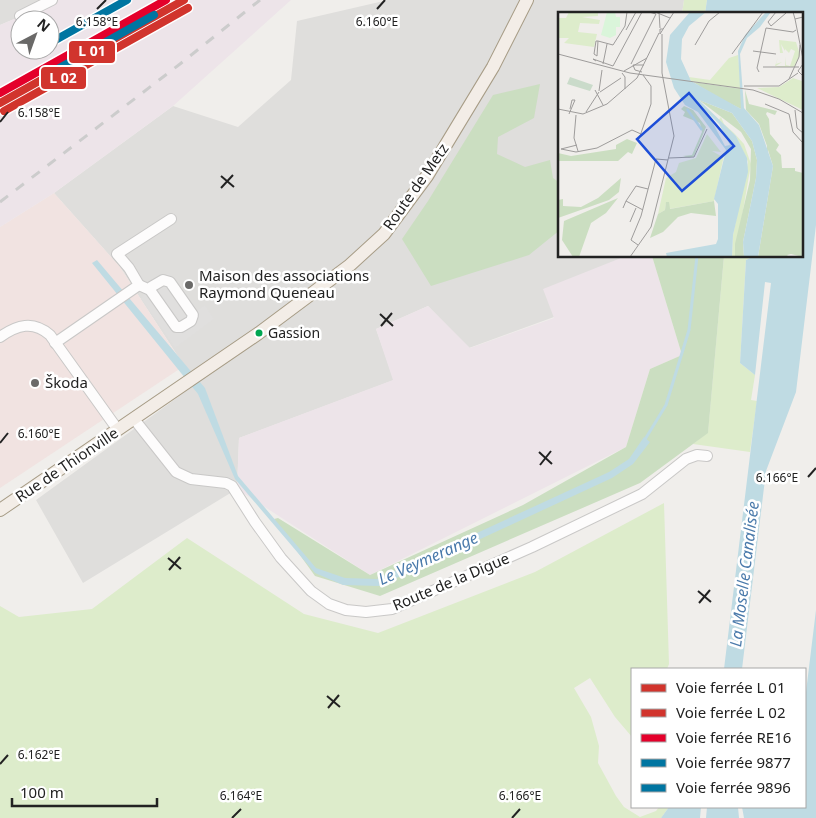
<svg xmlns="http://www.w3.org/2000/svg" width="816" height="818" font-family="'Noto Sans',sans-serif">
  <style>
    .residential { fill: #dfdedc }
    .commercial { fill: #f1e3e1 }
    .industrial { fill: #ede4e9; fill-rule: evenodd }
    .grass { fill: #ddeccb }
    .forest { fill: #cbdec1 }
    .parking { fill: #e0dfde }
    .water { fill: #bfdbe3 }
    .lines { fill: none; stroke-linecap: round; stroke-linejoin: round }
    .stream { stroke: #bfdbe3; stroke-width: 3 }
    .minor-casing { stroke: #c9c8c7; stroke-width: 12 }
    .major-casing { stroke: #a79c86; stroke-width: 14 }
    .minor { stroke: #fdfcfc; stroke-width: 10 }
    .major { stroke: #f3ede7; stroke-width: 12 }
    .rail { stroke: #ccc; stroke-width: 3; stroke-dasharray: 10 10; stroke-linecap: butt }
    .rail-1-casing { stroke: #fff; stroke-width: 11 }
    .rail-2-casing { stroke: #fff; stroke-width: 11 }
    .rail-3-casing { stroke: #fff; stroke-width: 11 }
    .rail-4-casing { stroke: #fff; stroke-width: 11 }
    .rail-5-casing { stroke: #fff; stroke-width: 11 }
    .rail-1 { stroke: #d1342d; stroke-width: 8 }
    .rail-2 { stroke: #d1342d; stroke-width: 8 }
    .rail-3 { stroke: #e4002b; stroke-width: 8 }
    .rail-4 { stroke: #0075a1; stroke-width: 8 }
    .rail-5 { stroke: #0075a1; stroke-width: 8 }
    .ticks { fill: none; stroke: #222; stroke-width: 2 }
    .poi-dot { fill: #6a6968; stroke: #fff; stroke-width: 2 }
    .bus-dot { fill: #00a651; stroke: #fff; stroke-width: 2 }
    .labels { text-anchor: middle; stroke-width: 5; stroke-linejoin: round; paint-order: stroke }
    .bus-label { font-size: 14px; fill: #222; stroke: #fff; text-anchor: start }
    .street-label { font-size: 15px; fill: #222; stroke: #fff }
    .poi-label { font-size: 15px; fill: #222; stroke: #fff; text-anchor: start }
    .water-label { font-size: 16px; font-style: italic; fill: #4a7aab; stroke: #fff }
    .inset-river { fill: none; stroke: #bfdbe3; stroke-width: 2.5 }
    .inset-road { fill: none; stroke: #9e9c9b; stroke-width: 1 }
    .view { fill: #1d4ed8; fill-opacity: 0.15; stroke: #1d4ed8; stroke-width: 2.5 }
    .inset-edge { fill: none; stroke: #222; stroke-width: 2.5 }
    .ticks-label { font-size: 12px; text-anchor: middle; fill: #222; stroke: #fff; stroke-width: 5; stroke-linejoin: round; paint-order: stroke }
    .line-badge { stroke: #fff; stroke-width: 2 }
    .badge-label { font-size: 14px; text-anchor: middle; font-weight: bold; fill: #fff }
  </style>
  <rect width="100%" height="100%" fill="#f0eeeb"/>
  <!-- residential -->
  <g class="residential">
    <path d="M0,0H59L0,25Z"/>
    <path d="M388,0H684L682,14H560V256H626L604,266L554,317L469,348L428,306L376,329L394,380L239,438L237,489L83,583L36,500L196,384L120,267L54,193L173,106L238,127L291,80L297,21Z"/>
  </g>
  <!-- commercial -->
  <path class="commercial" d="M54,193L120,267L184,366L0,488V227Z"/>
  <!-- industrial -->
  <g class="industrial">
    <path d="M59,0H291L173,106L54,193L0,227V25ZM20,20H50V50H20Z"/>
    <path d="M626,256H652L682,355L650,369L626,447L370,575L237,489L239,438L393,380L376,329L428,306L470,348L554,318L543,289Z"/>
  </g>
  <!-- grass -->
  <g class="grass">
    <path d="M684,0H707L705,14H682Z"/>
    <path d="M724,256H754L746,260L740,363L755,375L751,400L757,401L750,452L693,444L708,432Z"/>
    <path d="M664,503L669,664L667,669H632V737L615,717L590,678L574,688L591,717L599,746L598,763L616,796L624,807L640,817L656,811L659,807H669L661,818H0V606L19,617L92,609L187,538L304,614L378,633L535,572Z"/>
  </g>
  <!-- forest -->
  <g class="forest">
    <path d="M540,84L534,118L498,137L497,154L525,167L550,160L553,178L560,183V230L529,255L431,286L402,239L428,201L493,95Z"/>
    <path d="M652,256H724L708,433L640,483L380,596L315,576L274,519L278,518L370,575L523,505L626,447L650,369L682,355Z"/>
  </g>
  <!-- parking -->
  <path class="parking" d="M169,273L196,311L205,305L214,319L175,348L141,299L149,285Z"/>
  <!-- water -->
  <g class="water">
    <path d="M707,0H816V225L796,392L766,471L742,669H724L771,283L765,282L755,375L740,363L746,260L754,256H802V14H705Z"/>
    <path d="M97,260L205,388L238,476L316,568L345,578L377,579L609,472L629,459L644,437L650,442L633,464L612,478L379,586L343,585L315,573L235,479L198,394L92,263Z"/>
    <path d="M816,610V818H744L742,807H805V700Z"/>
    <path d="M669,807H701L700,818H661Z"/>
    <path d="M707,807H738L739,818H706Z"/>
  </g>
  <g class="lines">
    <!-- stream -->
    <path class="stream" d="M644,441L666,405L689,330L697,256"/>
    <!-- minor casing -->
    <g class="minor-casing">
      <g id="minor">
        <path d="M20,16L52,0"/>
        <path d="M139,285L150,290L176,327H181L191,321L193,315L170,282L163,280L151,287L150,290"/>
        <path d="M0,337C17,325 33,320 50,335L118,430"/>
        <path d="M55,343L139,285L129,268L117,254L171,219"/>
        <path d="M134,419L176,472L191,479L226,483L232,486L255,522L281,558L311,591L329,604L346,610L366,612L392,609L532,547L642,494L686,459L697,455L707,456"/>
      </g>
    </g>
    <!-- major casing -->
    <g class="major-casing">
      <path id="major" d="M0,510L259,333L350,265L384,234L427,176L493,67L527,0"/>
    </g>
    <!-- minor -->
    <use href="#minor" class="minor"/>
    <!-- major -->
    <use href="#major" class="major"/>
    <!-- rail -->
    <path class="rail" d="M0,202L180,64L260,0"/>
    <!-- rail-1 casing -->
    <g class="rail-1-casing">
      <path id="rail-1" d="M0,103L184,0"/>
    </g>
    <!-- rail-2 casing -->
    <g class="rail-2-casing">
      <path id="rail-2" d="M4,111L188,8"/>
    </g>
    <!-- rail-3 casing -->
    <g class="rail-3-casing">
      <path id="rail-3" d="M0,93L166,0"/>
    </g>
    <!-- rail-4 casing -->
    <g class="rail-4-casing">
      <path id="rail-4" d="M50,43L127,0"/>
    </g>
    <!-- rail-5 casing -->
    <g class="rail-5-casing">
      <path id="rail-5" d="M54,71L154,15"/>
    </g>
    <!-- rail-1 -->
    <use href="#rail-1" class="rail-1"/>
    <!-- rail-2 -->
    <use href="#rail-2" class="rail-2"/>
    <!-- rail-3 -->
    <use href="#rail-3" class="rail-3"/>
    <!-- rail-4 -->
    <use href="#rail-4" class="rail-4"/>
    <!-- rail-5 -->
    <use href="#rail-5" class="rail-5"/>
  </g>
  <!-- ticks -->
  <path class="ticks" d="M97,9L106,0M377,9L385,0M0,122L8,112M221,176L234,187M221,188L233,175M380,314L393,326M381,326L392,313M0,443L8,433M539,452L552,464M540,465L551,451M808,477L816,468M168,558L181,569M169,570L180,557M698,591L711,602M699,603L710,590M327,696L340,707M328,708L339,695M0,764L8,755M232,818L241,809M512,818L520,809"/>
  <!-- markers -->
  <g class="poi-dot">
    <circle cx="189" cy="285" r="5"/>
    <circle cx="35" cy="383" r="5"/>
  </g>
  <circle class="bus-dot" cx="259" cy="333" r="4.5"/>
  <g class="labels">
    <!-- bus labels -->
    <g class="bus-label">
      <text x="268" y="338">Gassion</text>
    </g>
    <!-- street labels -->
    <g class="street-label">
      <text transform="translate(416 187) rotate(-55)" y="5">Route de Metz</text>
      <text transform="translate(67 465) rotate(-34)" y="5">Rue de Thionville</text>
      <text transform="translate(451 582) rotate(-23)" y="5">Route de la Digue</text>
    </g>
    <!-- poi labels -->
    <g class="poi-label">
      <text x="199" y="281">Maison des associations<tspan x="199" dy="17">Raymond Queneau</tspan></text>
      <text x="45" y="388">Škoda</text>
    </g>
    <!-- water labels -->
    <g class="water-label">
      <text transform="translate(428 558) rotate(-24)" y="6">Le Veymerange</text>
      <text transform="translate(744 574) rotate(-83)" y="6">La Moselle Canalisée</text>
    </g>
  </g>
  <!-- overview -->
  <g transform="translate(558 12)">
    <rect width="245" height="245" fill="#f0eeeb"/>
    <path d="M11,0H40V4L24,5L42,8L41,12L22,11L20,20L39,22L36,35L6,31L11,26H0V6H8ZM221,28L238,30L242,43L236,55H220L217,54L220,45L218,52L224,50L218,54H227L228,45V53L232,54L237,39L233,37L231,41L227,37V39L223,32L225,41H222ZM180,43L183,77L133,69L131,65L152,68L171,46ZM235,66L244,69L245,98L199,76L221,75ZM163,105L166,112L176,121L186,132L193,152L177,245H174L175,223L190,150L178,124L160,109ZM149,122L163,140L154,139L163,144L167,139L156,189L111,197V190L108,191L107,198L100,202L108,166L118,160L121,151L138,146Z" fill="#ddeccb"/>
    <path d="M135,70L183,77V97L159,85ZM187,78L191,92L219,99L217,103L209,100L208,102L211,107L212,122L221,133L218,138L223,143L224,156H237V159L245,161V245L233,242L229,243L231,245H200L215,154L210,138L208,167L209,134L201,112L188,98ZM141,88L174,101L194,129L199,148L198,166L185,230L186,245H177V232L192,168L193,137L183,120ZM126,94L135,98L148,115L136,144L131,146L125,144L134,143L144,120L142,111L125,104L127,100L123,97ZM69,127L79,131L74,142L70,140L60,149H0V141L13,144L58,137V133ZM63,166L61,180L51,188L0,206V188L5,187V194L23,195L40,186ZM60,186L48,201L33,211L21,245H15L4,228L6,209ZM156,189L158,204L133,201L120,205L105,220L92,226L100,202L107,198L108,190H111L112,197Z" fill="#cbdec1"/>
    <path d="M12,65L35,73L32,79L9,72Z" fill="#cadbca"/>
    <path d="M49,0H57L58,5H62V15H58V23L52,26L43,23Z" fill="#daf5da"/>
    <path d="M132,0H148L131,14L124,27L123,47L133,69L183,97L180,39L187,23L208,0H213L202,15L189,26L182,42L186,96L201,113L215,154L200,245H186L185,230L198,166L199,148L194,129L174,101L141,88L178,124L189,146L190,160L175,223L174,245H109L108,241L158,232L160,227V192L156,187L168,138L140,100L127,93L116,76L108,50L112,23ZM149,100L161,112L172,133L167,134Z" fill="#bfdbe3" fill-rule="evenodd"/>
    <path class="inset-river" d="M129,97L144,118"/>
    <path class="inset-road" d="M97,0L112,6M101,0L102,16M218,0L210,10L213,14L228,1M235,0L237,7L245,5M237,7L245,47M105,17H102V22L116,0M68,18L78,0M38,29H40L39,44L36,42ZM40,29L55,33L67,14L69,0M137,33L151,9L162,0M195,39L218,42M0,42L72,61L195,78L221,87L245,101M174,42L205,0M38,49L35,47L55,54L84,0M45,52L49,32M73,52L98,2L91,0M245,52L240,59L245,64M205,55H241M66,59L89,46M84,60L77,58L75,53H86M201,60L199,56L208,16L235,20L238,18M64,61L67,65V77M231,67L241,45L242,33M186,74H221L240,61M37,78L45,93M41,79L44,58M42,80L63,66M207,92L231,102L235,120L245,131M0,97L25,102L49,92L79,66L101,21M237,98L239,116L245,121M28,100L41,80M11,102L17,88H14L12,97M18,103L16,126L20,139M81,127L93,92V74L85,63M19,133L3,137L18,140L39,136L74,118L83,122M111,146L136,145L149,117M68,189L78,174L90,177M65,196L68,189L85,198M72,210L78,196M80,233L73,228L83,204L98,147L110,148M72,245L93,215L116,124L104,61V22"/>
    <path class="view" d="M131,81L176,134L124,179L79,127Z"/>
    <rect width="245" height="245" class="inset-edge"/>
  </g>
  <g class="ticks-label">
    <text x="97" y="26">6.158°E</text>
    <text x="377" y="26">6.160°E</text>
    <text x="39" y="117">6.158°E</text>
    <text x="39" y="438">6.160°E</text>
    <text x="777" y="482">6.166°E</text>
    <text x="39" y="759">6.162°E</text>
    <text x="241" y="800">6.164°E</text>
    <text x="520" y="800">6.166°E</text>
  </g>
  <g class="line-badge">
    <rect x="68" y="40" width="48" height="24" rx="5" fill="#d1342d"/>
    <rect x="40" y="66" width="47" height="24" rx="5" fill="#d1342d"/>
  </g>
  <g class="badge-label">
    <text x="92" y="56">L 01</text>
    <text x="63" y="83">L 02</text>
  </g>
  <!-- legend -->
  <rect x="631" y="668" width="175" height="140" fill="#ffffff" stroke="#a7a7a7"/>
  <rect x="641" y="684" width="25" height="8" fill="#d1342d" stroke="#a7a7a7"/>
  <text x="676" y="693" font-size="15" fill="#222222">Voie ferrée L 01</text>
  <rect x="641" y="709" width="25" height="8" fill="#d1342d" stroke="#a7a7a7"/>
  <text x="676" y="718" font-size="15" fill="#222222">Voie ferrée L 02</text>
  <rect x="641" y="734" width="25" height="8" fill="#e4002b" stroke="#a7a7a7"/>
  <text x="676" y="743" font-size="15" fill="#222222">Voie ferrée RE16</text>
  <rect x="641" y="759" width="25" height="8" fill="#0075a1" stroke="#a7a7a7"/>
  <text x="676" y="768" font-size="15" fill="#222222">Voie ferrée 9877</text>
  <rect x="641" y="784" width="25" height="8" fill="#0075a1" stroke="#a7a7a7"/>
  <text x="676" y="793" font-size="15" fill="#222222">Voie ferrée 9896</text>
  <!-- north arrow -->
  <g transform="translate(35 35) rotate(41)"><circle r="24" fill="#ffffff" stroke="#a7a7a7"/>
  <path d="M0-4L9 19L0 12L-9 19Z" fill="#6a6968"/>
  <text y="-8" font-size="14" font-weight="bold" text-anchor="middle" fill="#222222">N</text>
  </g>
  <!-- scale -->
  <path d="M12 798v8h145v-8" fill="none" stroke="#222222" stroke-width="2.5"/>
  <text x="20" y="798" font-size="15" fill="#222222" stroke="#ffffff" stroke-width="4" paint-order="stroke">100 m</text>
</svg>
